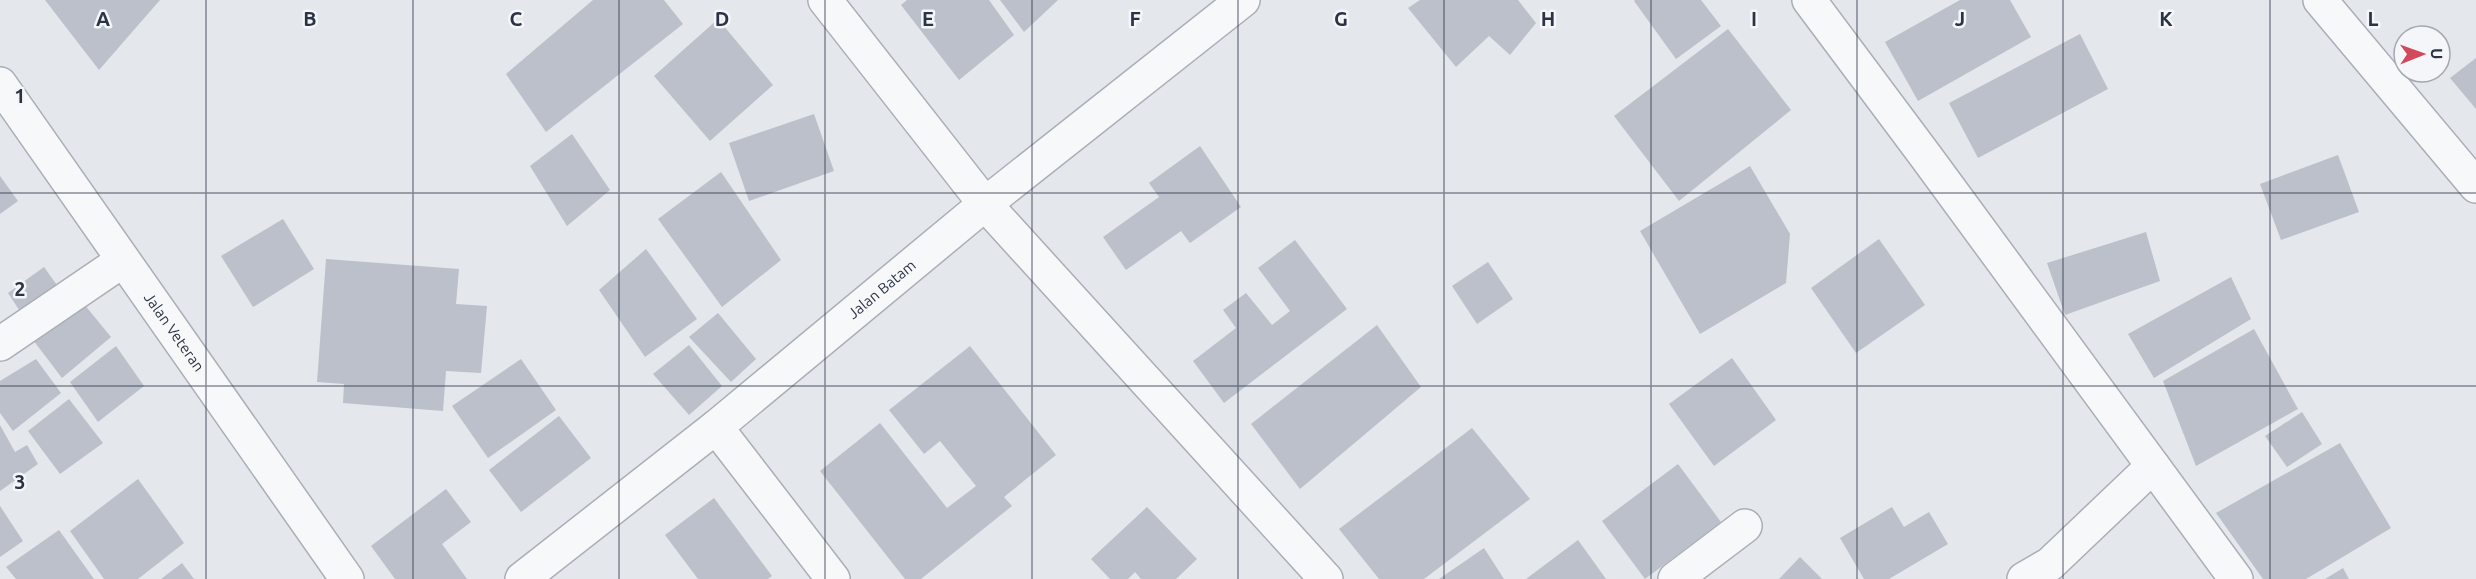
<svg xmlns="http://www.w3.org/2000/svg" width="2476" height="579" font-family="Ubuntu,sans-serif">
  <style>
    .building { fill: #bbc0ca }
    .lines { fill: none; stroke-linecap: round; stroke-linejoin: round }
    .street-casing { stroke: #a9aeb7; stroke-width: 36 }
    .street { stroke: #f7f8fa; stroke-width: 33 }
    .grid { fill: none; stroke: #2b3445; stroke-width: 1.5; stroke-opacity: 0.55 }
    .labels { text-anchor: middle; stroke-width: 5; stroke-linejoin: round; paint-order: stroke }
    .street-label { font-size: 15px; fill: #2b3445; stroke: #f4f6f9 }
    .grid-label { font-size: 20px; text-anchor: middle; font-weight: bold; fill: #2b3445; stroke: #f4f6f9; stroke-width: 5; stroke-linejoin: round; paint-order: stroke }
  </style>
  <rect width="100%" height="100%" fill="#e4e7ec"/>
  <!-- building -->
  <g class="building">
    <path d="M45,0H160L99,70Z"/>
    <path d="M593,0H664L683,24L546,132L506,74Z"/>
    <path d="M907,0H989L1014,35L959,80L901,5Z"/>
    <path d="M1000,0H1058L1024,32Z"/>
    <path d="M1420,0H1518L1536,23L1510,55L1489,36L1456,67L1408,8Z"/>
    <path d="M1635,0H1701L1721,26L1676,59L1634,1Z"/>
    <path d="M1960,0H2010L2031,37L1918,101L1885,42Z"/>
    <path d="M718,19L773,85L710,141L654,76Z"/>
    <path d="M1728,29L1791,110L1679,201L1614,116Z"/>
    <path d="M2080,34L2108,89L1978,158L1949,103Z"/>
    <path d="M2476,58V109L2450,78Z"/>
    <path d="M814,114L834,171L749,201L729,143Z"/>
    <path d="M572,134L610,190L567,226L530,166Z"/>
    <path d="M1200,146L1241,207L1190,243L1181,231L1126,270L1103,237L1159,197L1149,183Z"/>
    <path d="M2338,155L2359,212L2281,240L2260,184Z"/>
    <path d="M1750,166L1790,234L1786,283L1700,334L1640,231Z"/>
    <path d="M721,172L781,260L722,307L658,219Z"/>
    <path d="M0,176L18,201L0,214Z"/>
    <path d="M283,219L314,269L253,307L221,256Z"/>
    <path d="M2146,232L2160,281L2065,315L2047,263Z"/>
    <path d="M1879,239L1925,305L1856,353L1811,288Z"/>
    <path d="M1295,240L1347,309L1224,403L1193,361L1236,328L1223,310L1246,293L1272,325L1290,311L1258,268Z"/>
    <path d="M646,249L697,319L645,357L599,290Z"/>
    <path d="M326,259L459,269L456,304L487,306L481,373L446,371L443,411L343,403L344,384L317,382Z"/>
    <path d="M1488,262L1513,299L1477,324L1452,286Z"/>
    <path d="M44,267L64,295L27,322L8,293Z"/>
    <path d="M2231,277L2251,319L2154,378L2128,334Z"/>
    <path d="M79,298L111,337L62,378L27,332Z"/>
    <path d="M718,313L756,359L731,382L689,337Z"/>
    <path d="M1377,325L1421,387L1300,489L1251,424Z"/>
    <path d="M2254,329L2298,409L2196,466L2163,381Z"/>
    <path d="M689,345L722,386L689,415L653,374Z"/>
    <path d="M116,346L144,386L98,422L70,382Z"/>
    <path d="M970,346L1056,455L1004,497L1012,506L921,579H905L820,471L880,423L947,508L976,486L940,441L924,454L889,410Z"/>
    <path d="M1732,358L1776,420L1714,466L1669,404Z"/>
    <path d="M36,359L61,393L13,431L0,413V381Z"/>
    <path d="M521,359L556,410L488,458L452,406Z"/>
    <path d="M69,399L103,443L60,474L28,431Z"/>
    <path d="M2302,412L2322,444L2287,467L2265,436Z"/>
    <path d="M559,416L591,458L521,512L489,470Z"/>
    <path d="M0,425L15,452L27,445L38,464L0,491Z"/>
    <path d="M1472,428L1530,499L1424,579H1379L1339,529Z"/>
    <path d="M2340,443L2391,528L2306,579H2263L2216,513Z"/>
    <path d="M1678,464L1721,522L1645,579L1602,521Z"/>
    <path d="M138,479L184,543L138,579H104L70,531Z"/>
    <path d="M446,489L471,522L442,544L467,579H395L371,546Z"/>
    <path d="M714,498L772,576L768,579H698L665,535Z"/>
    <path d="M0,506L23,541L0,557Z"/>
    <path d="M1147,507L1197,559L1176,579H1141L1135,572L1128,579H1110L1091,559Z"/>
    <path d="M1892,507L1904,527L1929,512L1948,544L1889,579H1864L1840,538Z"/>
    <path d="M59,530L94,579H16L6,567Z"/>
    <path d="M1578,540L1606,579H1526Z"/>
    <path d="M1484,548L1504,579H1439Z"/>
    <path d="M1800,557L1822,579H1779Z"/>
    <path d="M182,563L194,579H161Z"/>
    <path d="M2343,568L2349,579H2325Z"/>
  </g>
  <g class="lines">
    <!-- street casing -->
    <g class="street-casing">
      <g id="street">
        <path d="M825,0L985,204L1326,579"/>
        <path d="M1809,0L1927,158L2236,579"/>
        <path d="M2320,0L2476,186"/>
        <path id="s1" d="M0,84L347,579"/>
        <path d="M0,344L122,261"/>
        <path d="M716,427L833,579"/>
        <path id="s2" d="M522,579L716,427L985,204L1243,0"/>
        <path d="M1675,579L1745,526"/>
        <path d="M2024,579L2050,564L2153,466"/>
      </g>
    </g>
    <!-- street -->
    <use href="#street" class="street"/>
  </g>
  <!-- grid -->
  <path class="grid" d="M206,0V579M413,0V579M619,0V579M825,0V579M1032,0V579M1238,0V579M1444,0V579M1651,0V579M1857,0V579M2063,0V579M2270,0V579M0,193H2476M0,386H2476"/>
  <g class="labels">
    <!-- street labels -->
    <g class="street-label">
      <text dy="5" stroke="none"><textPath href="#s2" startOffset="462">Jalan Batam</textPath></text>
      <text dy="5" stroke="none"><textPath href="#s1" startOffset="303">Jalan Veteran</textPath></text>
    </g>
  </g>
  <g class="grid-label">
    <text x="103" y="26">A</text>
    <text x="310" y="26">B</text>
    <text x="516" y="26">C</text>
    <text x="722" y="26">D</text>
    <text x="928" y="26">E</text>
    <text x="1135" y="26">F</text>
    <text x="1341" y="26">G</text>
    <text x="1548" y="26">H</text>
    <text x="1754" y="26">I</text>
    <text x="1960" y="26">J</text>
    <text x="2166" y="26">K</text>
    <text x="2373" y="26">L</text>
    <text x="20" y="103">1</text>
    <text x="20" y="296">2</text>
    <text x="20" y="489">3</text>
  </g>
  <!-- north arrow -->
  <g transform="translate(2422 54) rotate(89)"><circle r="28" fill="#f4f6f9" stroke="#a4a8b1" stroke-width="1.5"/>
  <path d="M0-4.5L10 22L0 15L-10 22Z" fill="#d1495b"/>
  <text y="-9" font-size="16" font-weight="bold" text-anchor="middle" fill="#2b3445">U</text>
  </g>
</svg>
